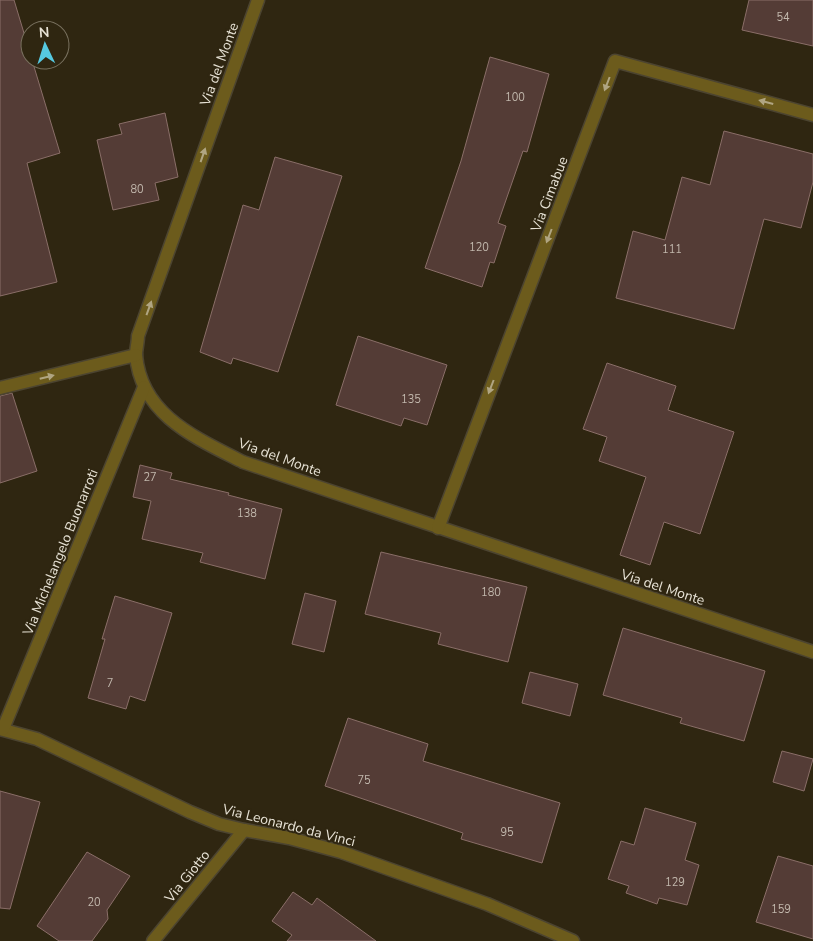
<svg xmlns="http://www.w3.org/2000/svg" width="813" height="941" font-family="'Nunito Sans',sans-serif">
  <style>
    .building { fill: #543c36; stroke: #8a6e68 }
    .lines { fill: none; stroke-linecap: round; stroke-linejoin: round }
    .street-casing { stroke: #4c4430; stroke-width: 15 }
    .street { stroke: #6c5b1c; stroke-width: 12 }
    .oneway { fill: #b0a582 }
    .labels { text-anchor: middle; stroke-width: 4; stroke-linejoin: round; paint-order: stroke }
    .number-label { font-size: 11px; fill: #c2b8ad }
    .street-label { font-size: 14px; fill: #e7e2d5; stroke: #2f2611 }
  </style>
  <rect width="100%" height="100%" fill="#2f2611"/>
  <!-- building -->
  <g class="building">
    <path d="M0,0H14L30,53V60H32L60,153L27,163L57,282L0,296Z"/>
    <path d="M749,0H813V46L742,30Z"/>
    <path d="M490,57L549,74L527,152L523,151L498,223L506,226L494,263L490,262L482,287L425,268L461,161Z"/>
    <path d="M165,113L178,177L155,183L159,200L113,210L97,140L122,134L119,124Z"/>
    <path d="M724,131L813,154V182L801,228L764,219L734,329L616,298L633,231L665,240L682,177L710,185Z"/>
    <path d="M275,157L342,176L278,372L233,358L231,364L200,352L243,205L259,210Z"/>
    <path d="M358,336L447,365L427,425L404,418L401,426L336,405Z"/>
    <path d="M607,363L676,386L668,410L734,432L700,534L664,522L650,565L620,555L646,477L599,461L607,437L583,429Z"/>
    <path d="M12,393L37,471L0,483V396Z"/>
    <path d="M140,465L172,473L170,479L229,493L228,495L282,509L265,579L200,562L203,553L142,539L151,501L133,497Z"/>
    <path d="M381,552L527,587L508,662L438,644L441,633L365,614Z"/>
    <path d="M305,593L336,601L324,652L292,644Z"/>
    <path d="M115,596L172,613L145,701L130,696L126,709L88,698L105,639H102Z"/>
    <path d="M623,628L765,671L744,741L680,723L682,718L603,695Z"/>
    <path d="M530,672L578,684L570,716L522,703Z"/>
    <path d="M348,718L428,744L423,761L560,803L542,863L461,839L463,833L325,786Z"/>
    <path d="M782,751L813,759L804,791L773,782Z"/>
    <path d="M0,791L40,802L10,909L0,908Z"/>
    <path d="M645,808L696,823L685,860L699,865L687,905L659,898L657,904L626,893L629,886L608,879L621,841L634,845Z"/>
    <path d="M87,852L130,876L107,910L108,919L92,941H59L37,926Z"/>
    <path d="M778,856L813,866V939L756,922Z"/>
    <path d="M293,892L312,905L317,898L376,941H287L292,935L272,921Z"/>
  </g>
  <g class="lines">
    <!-- street casing -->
    <g class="street-casing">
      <g id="street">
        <path d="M258,0L138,336C138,342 136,349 136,355C141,415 196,438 243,462L813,652"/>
        <path d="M0,388L136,355"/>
        <path d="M438,528L615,61L813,115"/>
        <path d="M0,729L37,739L190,812L219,824L244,830L289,838L341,852L487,904L573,941"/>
        <path d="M3,729L144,387"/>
        <path d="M153,941L244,830"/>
      </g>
    </g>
    <!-- street -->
    <use href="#street" class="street"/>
  </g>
  <!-- one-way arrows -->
  <defs><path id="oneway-solid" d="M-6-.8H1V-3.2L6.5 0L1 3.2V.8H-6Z" transform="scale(1.25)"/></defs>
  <g class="oneway">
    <use href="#oneway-solid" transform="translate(607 84) rotate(111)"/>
    <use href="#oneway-solid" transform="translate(766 102) rotate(-165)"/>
    <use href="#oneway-solid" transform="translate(203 155) rotate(-71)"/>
    <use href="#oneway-solid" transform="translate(549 236) rotate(111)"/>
    <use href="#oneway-solid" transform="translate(149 308) rotate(-70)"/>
    <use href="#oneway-solid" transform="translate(47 377) rotate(-14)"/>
    <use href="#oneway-solid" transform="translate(491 387) rotate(111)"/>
  </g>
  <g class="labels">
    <!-- number labels -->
    <g class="number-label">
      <text x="783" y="21">54</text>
      <text x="515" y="101">100</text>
      <text x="137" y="193">80</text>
      <text x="479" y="251">120</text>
      <text x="672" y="253">111</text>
      <text x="411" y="403">135</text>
      <text x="150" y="481">27</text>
      <text x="247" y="517">138</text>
      <text x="491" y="596">180</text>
      <text x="110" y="687">7</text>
      <text x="364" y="784">75</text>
      <text x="507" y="836">95</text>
      <text x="675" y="886">129</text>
      <text x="94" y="906">20</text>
      <text x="781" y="913">159</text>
    </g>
    <!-- street labels -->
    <g class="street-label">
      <text transform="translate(219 64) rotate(-70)" y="5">Via del Monte</text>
      <text transform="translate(549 194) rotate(-69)" y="5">Via Cimabue</text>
      <text transform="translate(280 457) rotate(20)" y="5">Via del Monte</text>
      <text transform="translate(60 552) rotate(-68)" y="5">Via Michelangelo Buonarroti</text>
      <text transform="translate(663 587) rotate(18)" y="5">Via del Monte</text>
      <text transform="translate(289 825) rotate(14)" y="5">Via Leonardo da Vinci</text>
      <text transform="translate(187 876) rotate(-51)" y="5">Via Giotto</text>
    </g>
  </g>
  <!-- north arrow -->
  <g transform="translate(45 45) rotate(356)"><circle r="24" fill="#2f2611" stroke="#79715f"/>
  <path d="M0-4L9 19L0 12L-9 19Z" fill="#56c9e1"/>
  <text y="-8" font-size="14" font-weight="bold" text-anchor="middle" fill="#e7e2d5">N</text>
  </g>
</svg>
